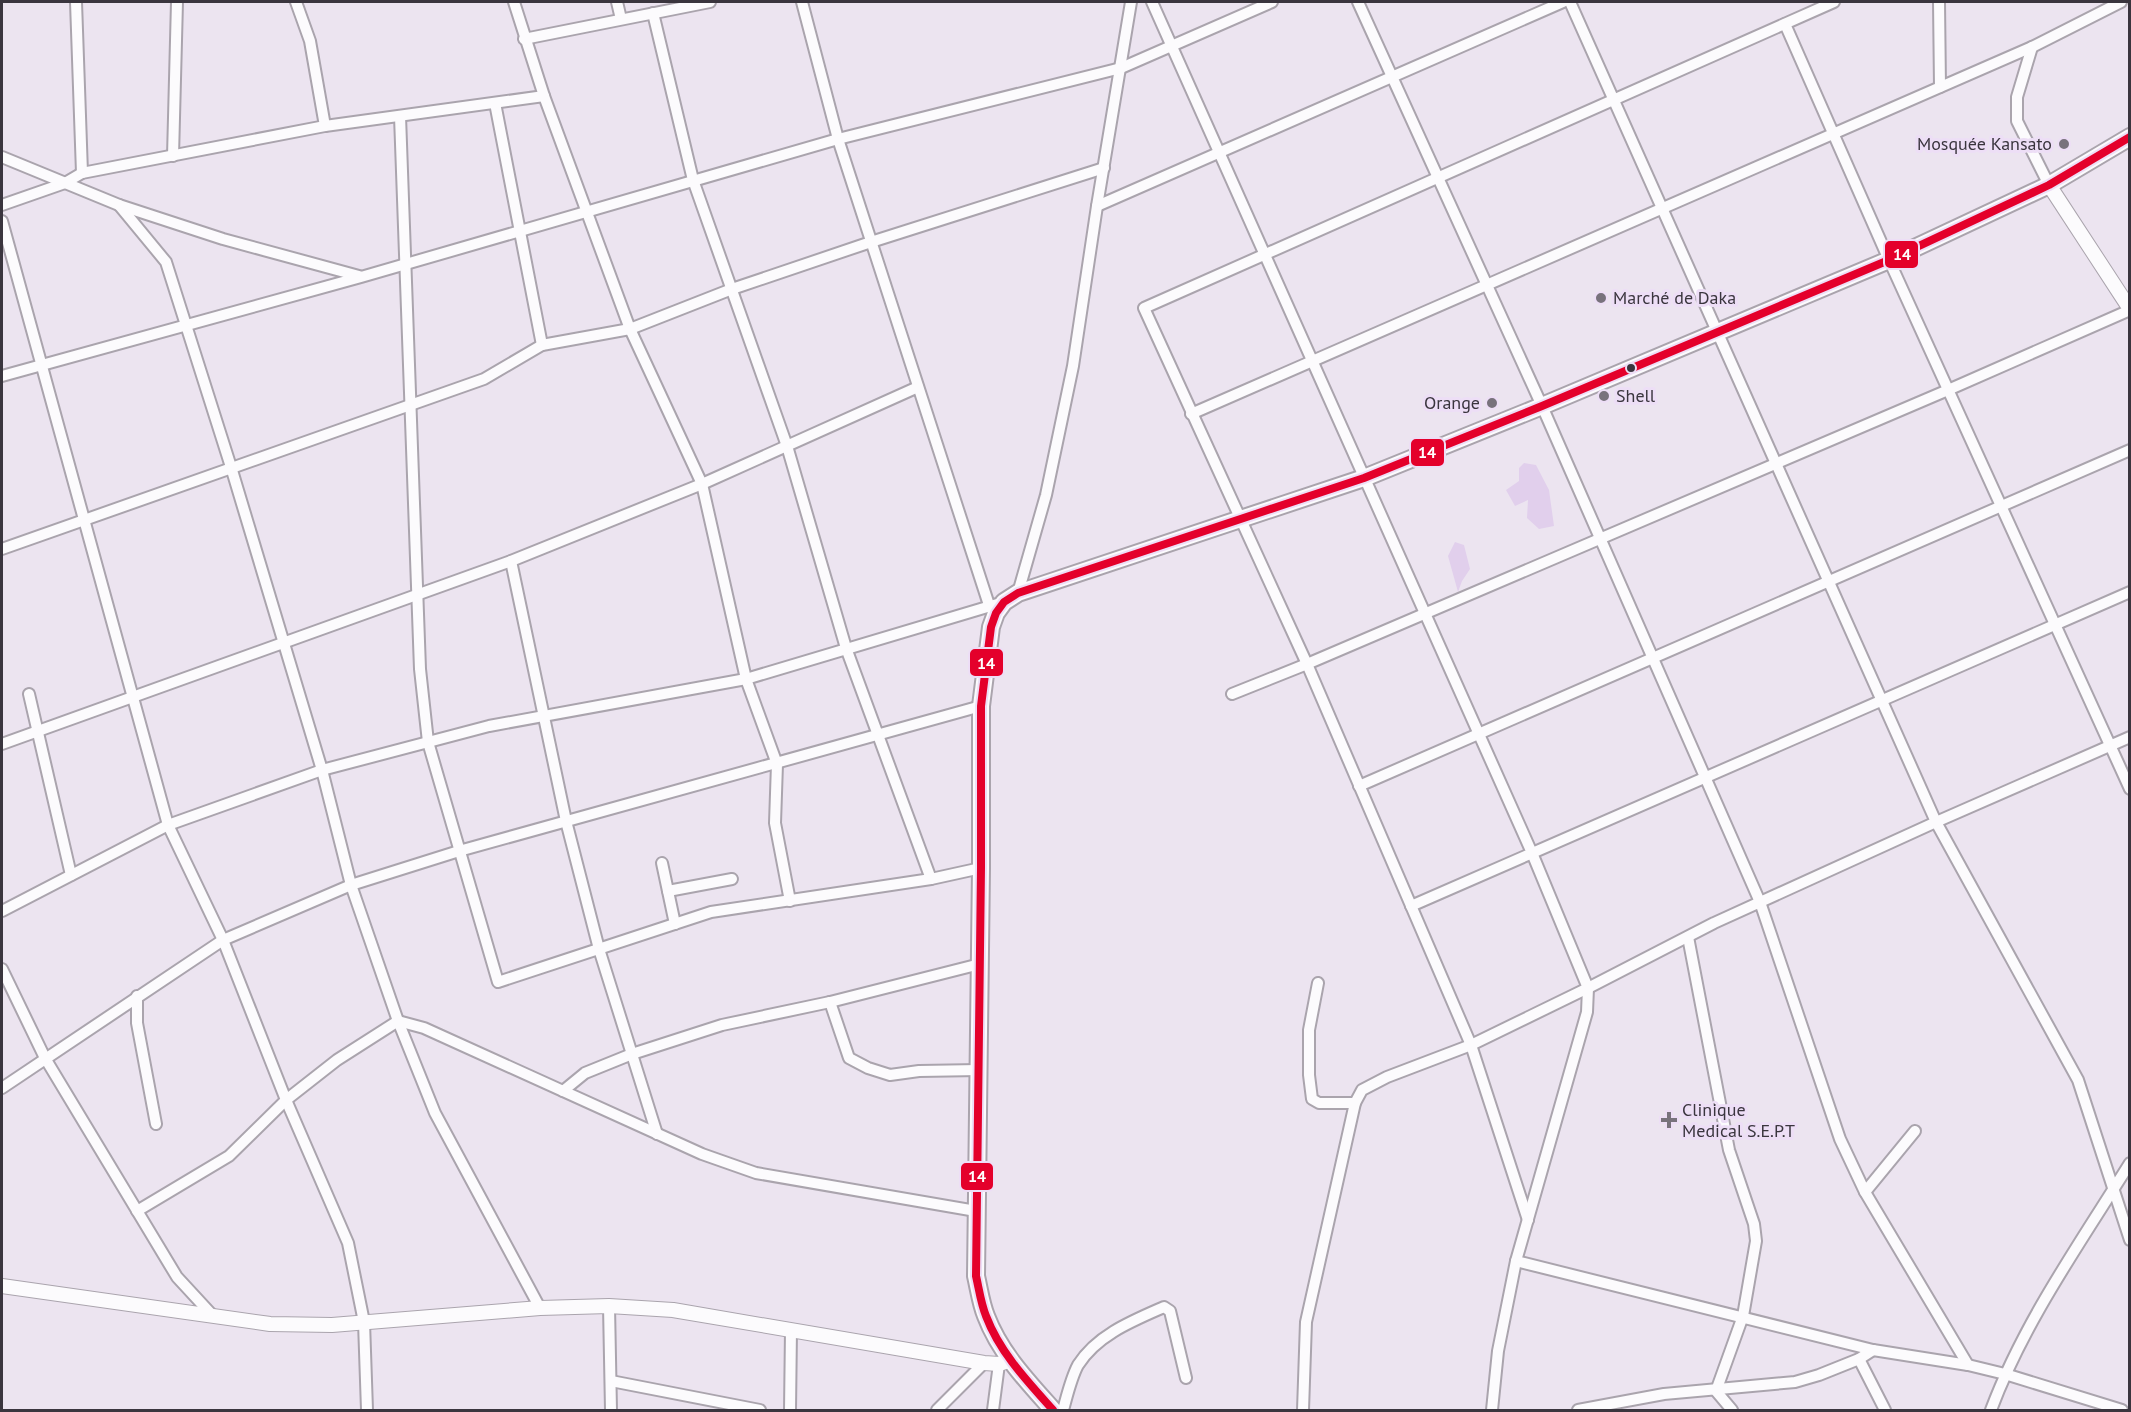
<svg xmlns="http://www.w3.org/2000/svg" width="2131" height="1412" font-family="'PT Sans',sans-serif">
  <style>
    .green { fill: #e1cfec }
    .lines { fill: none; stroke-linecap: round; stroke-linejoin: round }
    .minor-casing { stroke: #aaa4ad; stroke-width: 14 }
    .tertiary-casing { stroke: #aaa4ad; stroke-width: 16 }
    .primary-casing { stroke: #aaa4ad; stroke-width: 20 }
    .minor { stroke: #fcfbfd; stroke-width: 10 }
    .tertiary { stroke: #fcfbfd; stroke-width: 14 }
    .primary { stroke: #fcfbfd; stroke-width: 16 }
    .bus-1-casing { stroke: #eddef6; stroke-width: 12 }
    .bus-1 { stroke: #e4002b; stroke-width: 8 }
    .poi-dot { fill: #78727c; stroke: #eddef6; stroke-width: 2 }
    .bus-dot { fill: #3a353e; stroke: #eddef6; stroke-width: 2 }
    .labels { text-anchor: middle; stroke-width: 6; stroke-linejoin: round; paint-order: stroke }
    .poi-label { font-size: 18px; fill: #3a353e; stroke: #eddef6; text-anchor: start }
    .line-badge { stroke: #eddef6; stroke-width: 2 }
    .badge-label { font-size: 16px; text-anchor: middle; font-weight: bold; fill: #fff }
  </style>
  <rect width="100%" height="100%" fill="#ece4f0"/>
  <!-- green -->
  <g class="green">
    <path d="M1524,463L1536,465L1549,490L1554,526L1539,529L1527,518L1528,500L1515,506L1506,490L1519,481V468Z"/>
    <path d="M1455,542L1464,545L1470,569L1462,581L1458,592L1448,556Z"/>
  </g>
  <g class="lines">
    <!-- minor casing -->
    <g class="minor-casing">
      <g id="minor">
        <path d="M76,2L82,173"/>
        <path d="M296,2L310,41L325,126"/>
        <path d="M514,2L544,96L630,329L702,484L746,679L777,764L775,823L790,901"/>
        <path d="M617,2L621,19"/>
        <path d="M802,2L838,139L989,605"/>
        <path d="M1152,2L1532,853L1588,988L1587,1012L1516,1261L1498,1351L1492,1410"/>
        <path d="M1358,2L1542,406L1760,902L1840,1139L1865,1192L1968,1365"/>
        <path d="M1570,2L1936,822L2078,1080L2130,1240"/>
        <path d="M1939,2L1940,87"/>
        <path d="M653,13L693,180L787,446L846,648L931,879"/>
        <path d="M1785,24L1889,260L2130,789"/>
        <path d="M524,39L710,2"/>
        <path d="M2032,47L2017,97V121L2049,185"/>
        <path d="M495,103L542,345"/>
        <path d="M400,116L420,669L428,742L498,982L711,912L931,879L981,868"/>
        <path d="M173,156L177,2"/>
        <path d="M2,157L119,205L223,239L359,276"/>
        <path d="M2,205L65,183L82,173L325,126L544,96"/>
        <path d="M119,205L166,262L231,467L322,770L351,885L398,1021L435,1113L540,1308"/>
        <path d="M1097,206L1563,2"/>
        <path d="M2,221L168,825L223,940L286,1100L348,1243L364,1322L367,1410"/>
        <path d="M2,376L361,277L838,139L1121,68L1272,2"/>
        <path d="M1191,414L2032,47L2121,2"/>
        <path d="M2,549L484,379L542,345L630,329L732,289L871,242L1104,168"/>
        <path d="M511,561L566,821L599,949L657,1134"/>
        <path d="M1018,593L1046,495L1073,366L1097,206L1131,2"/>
        <path d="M29,694L71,875"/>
        <path d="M1232,694L1307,664L1948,390L2130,310"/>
        <path d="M2,744L511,561L702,484L918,387"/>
        <path d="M1359,786L2130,450"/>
        <path d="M662,863L675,924"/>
        <path d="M668,891L732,879"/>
        <path d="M1411,906L2130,592"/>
        <path d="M2,911L168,825L322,770L489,726L746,679L1004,602"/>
        <path d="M1688,937L1729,1150L1754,1224L1756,1241L1743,1316L1716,1391L1732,1410"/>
        <path d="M2,969L45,1058L177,1277L213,1316"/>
        <path d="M1318,983L1309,1030V1075L1312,1099L1319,1103H1355"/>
        <path d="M137,996V1023L156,1124"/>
        <path d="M830,1002L849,1058L868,1068L890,1075L919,1071L979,1070"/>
        <path d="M2,1088L223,940L351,885L459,851L981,706"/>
        <path d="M563,1091L585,1073L632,1054L722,1025L830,1002L980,964"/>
        <path d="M1865,1192L1915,1131"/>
        <path d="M137,1211L229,1156L286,1100L337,1060L398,1021L424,1028L702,1154L756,1173L976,1211"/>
        <path d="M1528,1220L1471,1045L1307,664L1144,308L1834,2"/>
        <path d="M1516,1261L1873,1350L1968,1365L2005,1374L2122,1410"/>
        <path d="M609,1306L611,1410"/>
        <path d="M1859,1359L1885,1410"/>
        <path d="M611,1381L760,1410"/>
        <path d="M790,1410L791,1330"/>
        <path d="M937,1410L984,1363"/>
        <path d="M993,1410L999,1364"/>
        <path d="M1063,1410C1067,1396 1071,1378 1078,1365C1097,1335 1132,1321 1164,1307L1170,1311L1186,1378"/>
        <path d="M1303,1410L1306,1322L1355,1103L1362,1090L1387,1077L1471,1045L1588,988L1714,923L1936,822L2130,737"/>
        <path d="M1578,1410L1664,1394L1795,1382L1819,1375L1859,1359L1873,1350"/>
        <path d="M1991,1410C2024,1322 2080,1243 2130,1163"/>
      </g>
    </g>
    <!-- tertiary casing -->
    <g class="tertiary-casing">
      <g id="tertiary">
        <path d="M2049,185L2130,309"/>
        <path d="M2,1286L270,1324L332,1325L540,1308L609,1306L673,1310L984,1363L999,1364L1011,1360"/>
      </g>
    </g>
    <!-- primary casing -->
    <g class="primary-casing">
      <path id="primary" d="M1053,1410C1028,1382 1000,1353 986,1316C981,1304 979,1289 976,1276L981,868V706L991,627L996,613L1004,602L1018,593L1364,478L1542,406L1889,260L2049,185L2130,137"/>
    </g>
    <!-- minor -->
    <use href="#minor" class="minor"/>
    <!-- tertiary -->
    <use href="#tertiary" class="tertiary"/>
    <!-- primary -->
    <use href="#primary" class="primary"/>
    <!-- bus-1 casing -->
    <g class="bus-1-casing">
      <path id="bus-1" d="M1053,1410C1028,1382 1000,1353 986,1316C981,1304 979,1289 976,1276L981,868V706L991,627L996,613L1004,602L1018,593L1364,478L1542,406L1889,260L2049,185L2130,137"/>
    </g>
    <!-- bus-1 -->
    <use href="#bus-1" class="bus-1"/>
  </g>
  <!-- markers -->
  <g class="poi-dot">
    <circle cx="2064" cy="144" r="6"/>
    <circle cx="1601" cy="298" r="6"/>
    <circle cx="1604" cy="396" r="6"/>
    <circle cx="1492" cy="403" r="6"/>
    <path d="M1666 1111h6v6h6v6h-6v6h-6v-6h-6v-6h6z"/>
  </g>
  <circle class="bus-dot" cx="1631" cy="368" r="5"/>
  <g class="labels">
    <!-- poi labels -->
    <g class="poi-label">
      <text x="2052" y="150" text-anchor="end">Mosquée Kansato</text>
      <text x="1613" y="304">Marché de Daka</text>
      <text x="1616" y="402">Shell</text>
      <text x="1480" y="409" text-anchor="end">Orange</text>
      <text x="1682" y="1116">Clinique<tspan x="1682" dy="21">Medical S.E.P.T</tspan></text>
    </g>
  </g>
  <g class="line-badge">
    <rect x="1884" y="240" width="35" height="29" rx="6" fill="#e4002b"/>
    <rect x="1410" y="438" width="35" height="29" rx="6" fill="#e4002b"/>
    <rect x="969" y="648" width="35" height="29" rx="6" fill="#e4002b"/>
    <rect x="960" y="1162" width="34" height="29" rx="6" fill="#e4002b"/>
  </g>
  <g class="badge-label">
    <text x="1902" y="260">14</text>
    <text x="1427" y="458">14</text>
    <text x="986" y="669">14</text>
    <text x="977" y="1182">14</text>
  </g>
  <!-- border -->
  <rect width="2131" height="1412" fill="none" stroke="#3a353e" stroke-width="6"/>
</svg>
